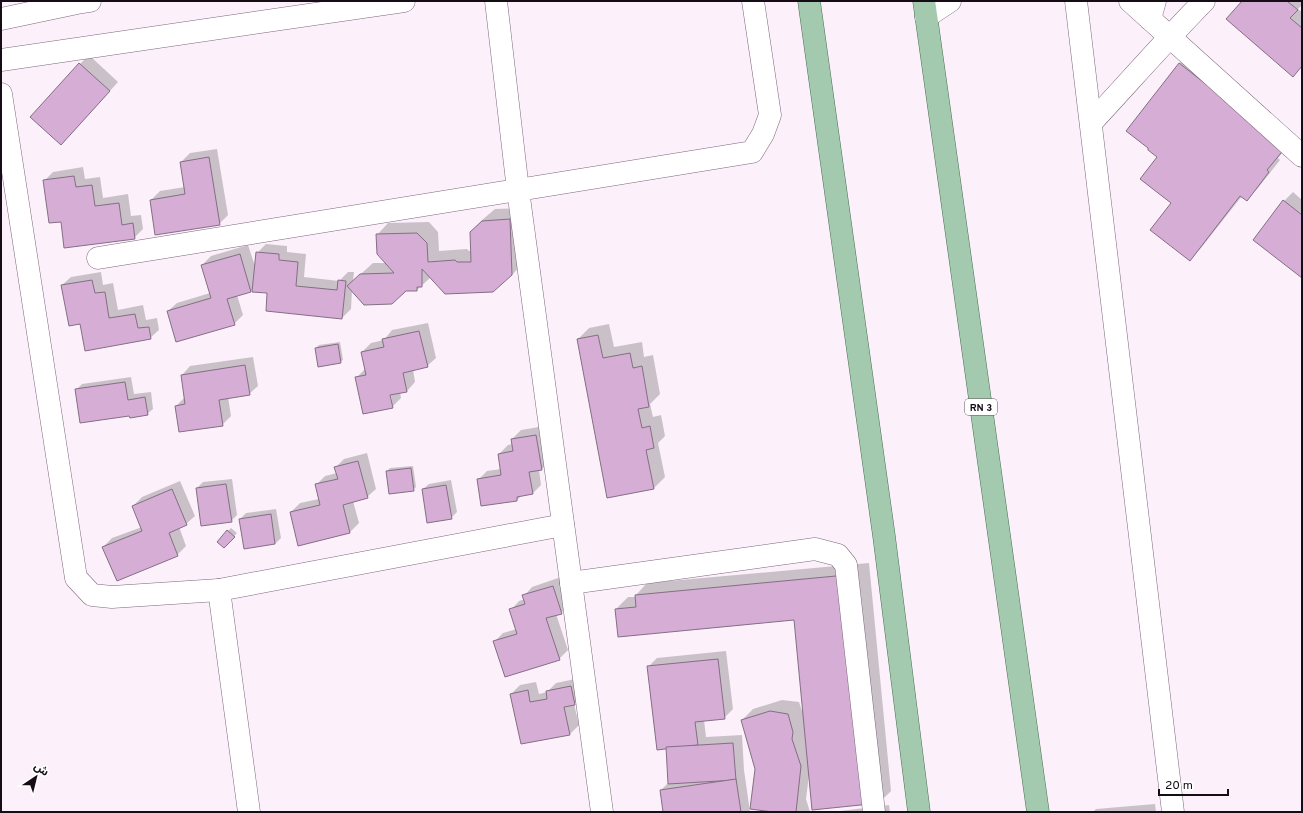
<svg xmlns="http://www.w3.org/2000/svg" width="1303" height="813" font-family="Overpass,'Noto Sans Arabic',sans-serif">
  <style>
    .shadow { fill: #0003; fill-rule: evenodd }
    .building { fill: #d5add5; stroke: #856e85 }
    .lines { fill: none; stroke-linecap: round; stroke-linejoin: round }
    .minor-casing { stroke: #7d667d; stroke-width: 23 }
    .tertiary-casing { stroke: #7d667d; stroke-width: 23 }
    .primary-casing { stroke: #4a6f55; stroke-width: 23 }
    .minor { stroke: #fff; stroke-width: 22 }
    .tertiary { stroke: #fff; stroke-width: 22 }
    .primary { stroke: #a3c9ae; stroke-width: 22 }
    .labels { text-anchor: middle; stroke-width: 3; stroke-linejoin: round; paint-order: stroke }
    .shield { fill: #fff; stroke: #5b555b; stroke-width: 1 }
    .shield-label { font-size: 10px; font-weight: bold; fill: #150c15 }
  </style>
  <rect width="100%" height="100%" fill="#fcf1fb"/>
  <!-- shadow -->
  <g class="shadow">
    <path d="M1243,1H1302V5L1298,9L1302,12V66L1293,75Z"/>
    <path d="M1191,52L1296,135L1278,158L1280,160L1258,188L1246,200L1242,196L1201,248L1190,260L1158,157L1150,148L1128,131L1180,63Z"/>
    <path d="M89,55L118,82L70,135L80,64Z"/>
    <path d="M217,149L228,215L219,224L151,200L160,191L185,187L181,162L190,153Z"/>
    <path d="M83,167L85,179L100,177L103,198L128,194L131,216L141,215L143,229L134,238L61,221L44,181L53,172Z"/>
    <path d="M1293,192L1302,200V277L1284,201Z"/>
    <path d="M521,208L523,263L512,275L431,277L417,290H352L351,309L342,318L254,288L251,291L237,295L243,315L234,324L168,311L177,303L210,293L202,265L211,256L248,245L256,269L257,253L266,244L287,246V252L306,254L304,277L339,281L348,272H354L353,281L373,263H386L377,235L388,223L429,222L438,232L439,251L467,249L469,251H472L471,232L482,220L495,209Z"/>
    <path d="M101,272L103,285L113,283L118,310L143,305L146,320L157,318L159,330L150,338L81,323L62,285L71,277Z"/>
    <path d="M428,323L436,358L427,366L413,369L415,382L407,391L400,392L401,398L392,407L356,378L365,369L362,352L371,343L384,340L392,330ZM390,390L392,402H390Z"/>
    <path d="M609,324L614,347L642,342L644,357L653,355L660,394L650,404L653,417L661,415L665,436L658,443L665,477L654,488L578,339L589,328Z"/>
    <path d="M340,342L343,360L340,362L316,348L319,345Z"/>
    <path d="M253,357L258,386L249,394L228,397L231,416L222,425L176,406L185,397L182,375L190,366Z"/>
    <path d="M131,377L134,394L151,392L153,409L147,414H130L76,390L82,384Z"/>
    <path d="M545,426L551,460L542,469L539,470L541,485L532,494L522,495L517,500L478,480L487,471L501,469L499,454L508,445L513,444L512,439L521,430Z"/>
    <path d="M367,453L376,489L367,497L353,501L359,523L350,532L299,544L291,512L300,503L319,499L316,485L325,476L337,473L336,467L344,459Z"/>
    <path d="M413,466L416,487L413,490L387,471L390,468Z"/>
    <path d="M232,479L237,515L231,521L197,488L203,482Z"/>
    <path d="M451,480L457,512L451,518L423,489L429,484Z"/>
    <path d="M180,481L195,516L186,524L179,527L186,546L177,555L103,547L112,538L142,527L133,506L142,497Z"/>
    <path d="M276,509L281,538L275,544L240,519L246,513Z"/>
    <path d="M231,528L237,533L224,547L218,541Z"/>
    <path d="M869,563L891,791L880,802L809,775L806,799L810,812H774L756,769L742,720L753,709L782,700L799,702L804,717L795,619L619,636L616,609L628,597H636V595L647,583Z"/>
    <path d="M561,577L570,604L561,613L556,614L568,650L559,659L494,642L503,633L517,629L511,610L519,601L525,599L524,596L532,587Z"/>
    <path d="M726,651L733,709L724,718L704,720L706,737L742,735L744,770L750,812H664L661,790L669,782L667,748L648,667L657,658Z"/>
    <path d="M580,678L583,695L574,704L579,725L570,734L511,694L520,685L536,682L539,694L547,692L556,683Z"/>
    <path d="M1155,804L1156,812H1093L1096,809Z"/>
    <path d="M889,805L890,812H832Z"/>
  </g>
  <!-- building -->
  <g class="building">
    <path d="M1242,1H1287L1298,10L1290,18L1302,28V66L1293,77L1226,19Z"/>
    <path d="M79,63L110,91L61,145L30,117Z"/>
    <path d="M1179,63L1286,147L1267,170L1269,172L1247,201L1240,196L1190,261L1150,230L1171,203L1140,179L1157,157L1148,150V148L1126,131Z"/>
    <path d="M209,157L220,225L155,235L150,200L185,194L180,162Z"/>
    <path d="M74,176L76,187L92,185L95,206L119,203L122,225L133,223L135,239L64,248L61,222L49,223L43,180Z"/>
    <path d="M1283,200L1302,215V278L1253,240Z"/>
    <path d="M510,219L512,275L493,292L445,294L422,269V287H417V291H406L392,304L364,305L347,286L360,274L394,273L377,254L376,234L417,233L427,243L428,262L455,260L457,262H471L470,232L482,221Z"/>
    <path d="M256,252L279,254V260L298,262L296,286L337,290L338,280L346,281L342,319L266,311L267,293L252,292Z"/>
    <path d="M240,254L251,292L227,299L235,325L176,342L167,311L211,298L201,265Z"/>
    <path d="M92,280L95,293L105,292L109,318L135,314L138,328L149,327L151,339L85,351L80,324L69,326L61,285Z"/>
    <path d="M419,331L428,367L403,373L407,392L390,395L393,408L363,414L355,377L366,375L361,352L384,347L382,339Z"/>
    <path d="M598,335L603,358L630,353L633,368L642,366L649,407L638,409L642,428L650,426L654,448L646,450L654,489L607,498L577,339Z"/>
    <path d="M338,344L341,363L318,367L315,348Z"/>
    <path d="M245,365L250,395L219,400L223,426L179,432L175,406L185,404L181,375Z"/>
    <path d="M125,382L128,400L145,397L148,415L130,418L129,416L80,423L75,389Z"/>
    <path d="M536,435L542,470L529,472L533,494L517,497V501L481,506L477,479L501,475L498,454L513,451L511,439Z"/>
    <path d="M358,461L368,498L343,505L350,533L298,546L290,512L320,505L315,484L338,479L334,467Z"/>
    <path d="M411,468L414,491L389,494L386,471Z"/>
    <path d="M226,484L232,522L201,526L196,488Z"/>
    <path d="M446,485L452,519L427,523L422,489Z"/>
    <path d="M172,489L187,525L169,533L178,556L117,581L102,547L142,531L132,506Z"/>
    <path d="M271,514L275,544L244,549L239,519Z"/>
    <path d="M227,530L235,537L224,548L217,542Z"/>
    <path d="M857,574L880,803L812,810L794,620L618,637L615,609L636,607L635,595Z"/>
    <path d="M553,586L562,614L546,618L560,660L505,677L493,641L517,634L509,609L525,604L522,595Z"/>
    <path d="M718,659L725,719L695,722L698,745L657,750L647,666Z"/>
    <path d="M571,686L575,705L564,707L570,735L521,744L510,694L528,690L530,702L547,699L546,691Z"/>
    <path d="M770,711L788,714L793,732L792,739L801,766L796,812H773L750,809L755,769L741,720Z"/>
    <path d="M733,743L736,780L668,784L666,747Z"/>
    <path d="M736,779L741,812H663L660,790Z"/>
  </g>
  <g class="lines">
    <!-- minor casing -->
    <g class="minor-casing">
      <g id="minor">
        <path d="M496,1L518,190L602,812"/>
        <path d="M1076,1L1173,812"/>
        <path d="M1,19L77,3L90,1"/>
        <path d="M1150,19L1155,1"/>
        <path d="M1,60L404,1"/>
        <path d="M1,94L76,578L92,595L112,597L219,590L563,525"/>
        <path d="M1091,123C1129,82 1165,41 1204,1"/>
        <path d="M98,258L752,152L763,134L770,115L753,1"/>
        <path d="M571,583L815,549L838,555L846,565L874,812"/>
        <path d="M219,590L249,812"/>
      </g>
    </g>
    <!-- tertiary casing -->
    <g class="tertiary-casing">
      <g id="tertiary">
        <path d="M1130,1L1302,156"/>
        <path d="M926,17L950,1"/>
      </g>
    </g>
    <!-- primary casing -->
    <g class="primary-casing">
      <g id="primary">
        <path d="M809,1L884,536L919,812"/>
        <path d="M924,1L1038,812"/>
      </g>
    </g>
    <!-- minor -->
    <use href="#minor" class="minor"/>
    <!-- tertiary -->
    <use href="#tertiary" class="tertiary"/>
    <!-- primary -->
    <use href="#primary" class="primary"/>
  </g>
  <g class="labels">
    <!-- shield labels -->
    <rect class="shield" x="965" y="399" width="32" height="16" rx="3"/>
    <g class="shield-label">
      <text x="981" y="411">RN 3</text>
    </g>
  </g>
  <!-- border -->
  <rect width="1303" height="813" fill="none" stroke="#150c15" stroke-width="4"/>
  <!-- north arrow -->
  <g transform="translate(36 777) rotate(35)" stroke="#ffffff" stroke-width="3" paint-order="stroke">
  <path d="M0-3L7 15L0 10L-7 15Z" fill="#150c15"/>
  <text y="-6" font-size="11" font-weight="bold" text-anchor="middle" fill="#150c15">ش</text>
  </g>
  <!-- scale -->
  <path d="M1159 789v6h69v-6" fill="none" stroke="#150c15" stroke-width="2"/>
  <text x="1165" y="789" font-size="12" fill="#150c15" stroke="#ffffff" stroke-width="3" paint-order="stroke">20 m</text>
</svg>
